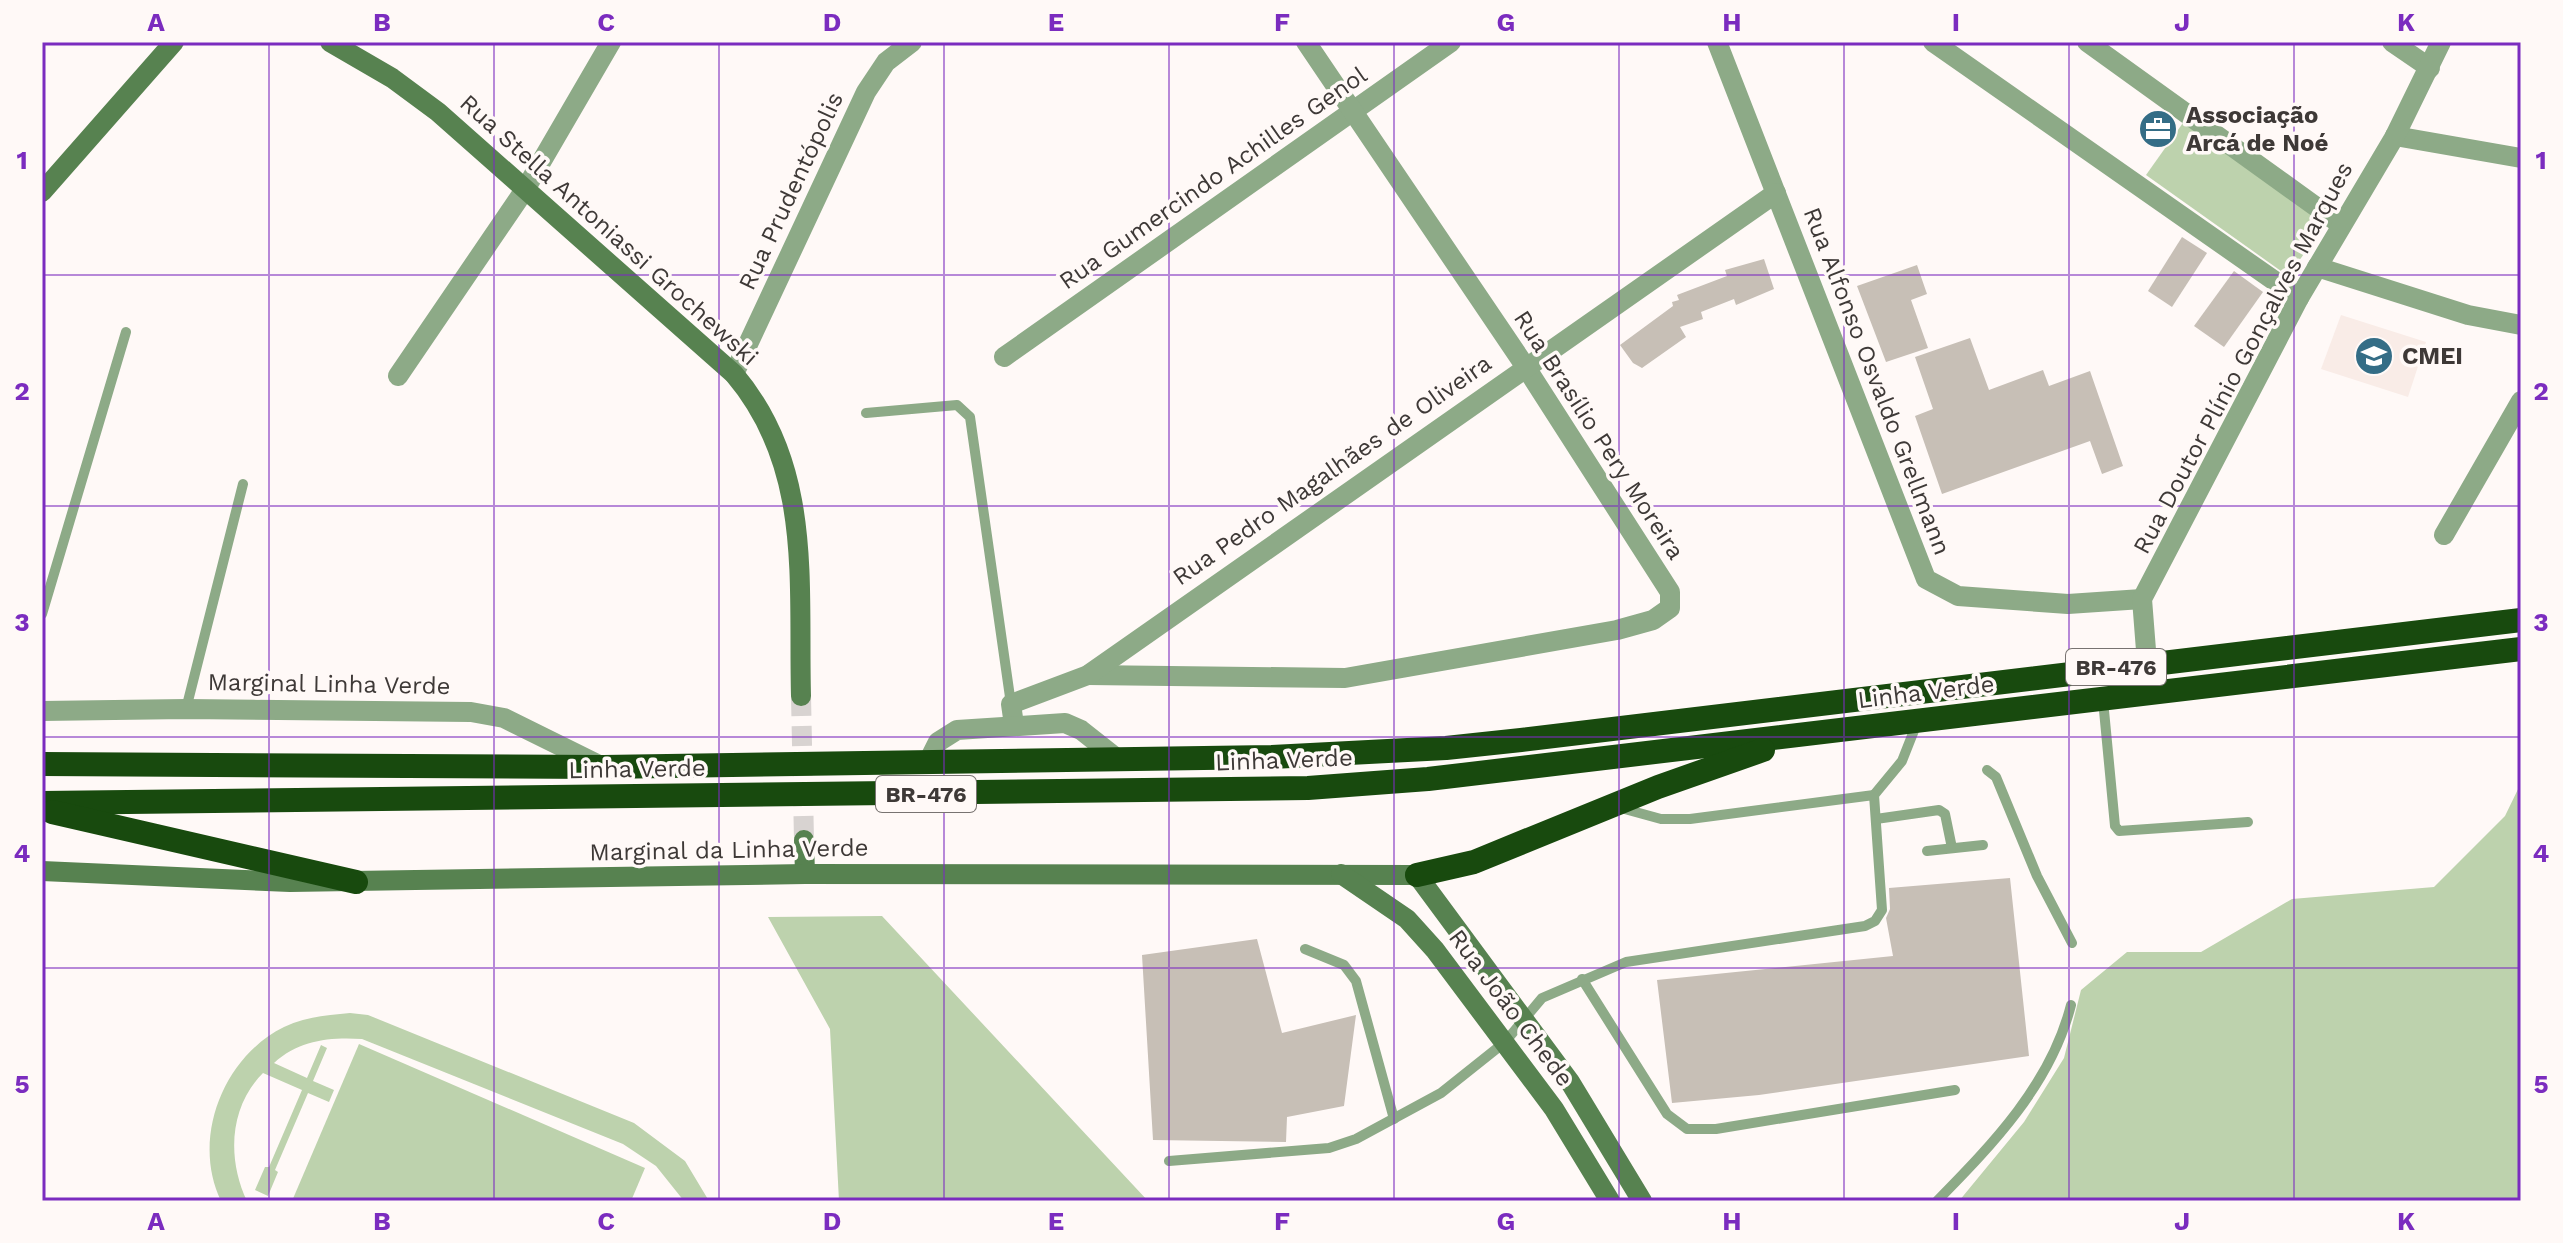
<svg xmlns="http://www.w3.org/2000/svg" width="2563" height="1243" font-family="'Work Sans',sans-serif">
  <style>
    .built { fill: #f9ece7 }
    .green { fill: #bdd2ad }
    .building { fill: #c7bfb6 }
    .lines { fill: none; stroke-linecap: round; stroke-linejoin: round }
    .secondary-tunnel { stroke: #d8d3d1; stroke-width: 20; stroke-dasharray: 20 10; stroke-linecap: butt }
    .lane { stroke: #8daa87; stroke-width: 10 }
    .street { stroke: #8daa87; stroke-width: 20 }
    .secondary { stroke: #578250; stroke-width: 20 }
    .highway { stroke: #184a0e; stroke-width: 24 }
    .grid { fill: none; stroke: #7b2cbf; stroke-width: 2; stroke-opacity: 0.55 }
    .labels { text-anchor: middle; stroke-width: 7; stroke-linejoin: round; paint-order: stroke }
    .shield { fill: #fff9f7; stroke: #787371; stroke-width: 2 }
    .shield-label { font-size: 22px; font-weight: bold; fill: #3e3937 }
    .poi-label { font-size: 24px; font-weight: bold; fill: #3e3937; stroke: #fff9f7; text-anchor: start }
    .street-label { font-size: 24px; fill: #3e3937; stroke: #fff9f7 }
    .neatline { fill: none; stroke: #7b2cbf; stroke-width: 3 }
    .grid-label { font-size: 26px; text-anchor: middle; font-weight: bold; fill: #7b2cbf }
  </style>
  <rect width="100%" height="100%" fill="#fff9f7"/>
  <!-- built -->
  <path class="built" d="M2341,315L2426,342L2408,397L2321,369Z"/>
  <!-- green -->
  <g class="green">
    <path d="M2185,120L2327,222L2288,276L2146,175Z"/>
    <path d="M2521,783V1201H1959L2024,1122L2064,1058L2081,990L2127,952H2201L2292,899L2434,887L2505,816Z"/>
    <path d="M882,916L1148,1201H839L830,1029L768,917Z"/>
    <path d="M350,1013L368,1015L634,1123L685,1161L709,1201H684L656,1166L623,1144L362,1039C330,1037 299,1040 274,1063L307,1078L321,1045L327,1048L313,1081L334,1090L329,1102L308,1093L275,1170L278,1172L268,1196L255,1190L265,1167H269L302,1090L263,1073C229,1107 227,1159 247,1201H221C191,1139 223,1057 284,1027C305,1017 327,1015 350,1013Z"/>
    <path d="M359,1044L645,1168L631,1201H292Z"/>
  </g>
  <!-- building -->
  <g class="building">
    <path d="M2153,110L2174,127L2162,146L2141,131Z"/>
    <path d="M2182,237L2207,253L2172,307L2148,291Z"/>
    <path d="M1764,259L1774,289L1736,305L1734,299L1701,312L1703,319L1680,327L1686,337L1642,368L1633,363L1620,345L1673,306L1672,302L1679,300L1677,295L1727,276L1725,270Z"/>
    <path d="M1917,265L1927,294L1911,300L1928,348L1886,362L1857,286Z"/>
    <path d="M2234,271L2263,292L2224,347L2194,326Z"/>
    <path d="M1970,338L1989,390L2043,370L2049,386L2090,371L2123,466L2102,474L2090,441L1942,494L1915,416L1933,409L1915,357Z"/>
    <path d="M2010,878L2029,1056L1759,1095L1672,1103L1657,980L1893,956L1886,918L1890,909L1889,888Z"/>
    <path d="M1257,939L1282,1033L1356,1015L1344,1106L1287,1117L1286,1142L1153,1140L1142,955Z"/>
  </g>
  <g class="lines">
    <!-- secondary-tunnel -->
    <path class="secondary-tunnel" d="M801,696L804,840"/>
    <!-- lane -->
    <g class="lane">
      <path d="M866,413L957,405L970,417L1011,704"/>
      <path d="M42,614L126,332"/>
      <path d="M2103,700L2115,826L2119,831L2248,822"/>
      <path d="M186,709L243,484"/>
      <path d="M1987,770L1996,777L2037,876L2072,943"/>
      <path d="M1874,795L1902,761L1917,723"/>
      <path d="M1876,819L1939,810L1945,814L1952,848"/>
      <path d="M1927,851L1983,845"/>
      <path d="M1305,949L1344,965L1356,981L1394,1119"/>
      <path d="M1582,979L1667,1114L1687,1129H1716L1955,1090"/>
      <path d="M1169,1161L1329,1148L1356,1139L1441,1093L1505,1042L1542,998L1626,962L1865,926L1875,921L1882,910L1874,795L1690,819H1661L1621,808"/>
      <path d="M1937,1201C1993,1144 2051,1084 2071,1005"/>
    </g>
    <!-- street -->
    <g class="street">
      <path d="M1717,42L1926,579L1958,596L2068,604L2142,599"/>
      <path d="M1933,42L2299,298"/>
      <path d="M2087,42L2340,224"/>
      <path d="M2392,42L2430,68"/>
      <path d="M2395,136L2521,158"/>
      <path d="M2317,267L2468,315L2521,325"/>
      <path d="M1004,357L1451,42"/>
      <path d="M734,374L866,92L886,62L912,42"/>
      <path d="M398,376L526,188L611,42"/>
      <path d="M2444,535L2521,401"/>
      <path d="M2147,663L2142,599L2299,298L2395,136L2441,42"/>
      <path d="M1088,675L1345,678L1617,630L1653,620L1670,608V592L1525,366L1306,42"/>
      <path d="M42,711L186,709L471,712L504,718L603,767"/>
      <path d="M1014,725L1011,704L1088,675L1776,193"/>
      <path d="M928,762L938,742L957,730L1065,723L1081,730L1119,760"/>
    </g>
    <!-- secondary -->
    <g class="secondary">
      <path d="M330,42L392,78L438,112L734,374C813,467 798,581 801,696"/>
      <path d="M42,192L174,42"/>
      <path d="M804,840L805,874"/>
      <path d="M42,871L290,882L805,874L1417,875L1570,1082L1642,1201"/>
      <path d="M1341,874L1407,919L1435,950L1554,1109L1610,1201"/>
    </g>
    <!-- highway -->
    <g class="highway">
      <path d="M42,764L603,767L1272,757L1446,748L1521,740L2521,620"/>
      <path d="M42,803L1308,788L1428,779L2521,649"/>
      <path d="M52,812L356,882"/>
      <path d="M1417,875L1474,862L1658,787L1763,750"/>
    </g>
  </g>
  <!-- grid -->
  <path class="grid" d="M269,42V1201M494,42V1201M719,42V1201M944,42V1201M1169,42V1201M1394,42V1201M1619,42V1201M1844,42V1201M2069,42V1201M2294,42V1201M42,275H2521M42,506H2521M42,737H2521M42,968H2521"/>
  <!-- icons -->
  <defs>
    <g id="office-disc" transform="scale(2)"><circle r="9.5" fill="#346d86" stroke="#fff9f7"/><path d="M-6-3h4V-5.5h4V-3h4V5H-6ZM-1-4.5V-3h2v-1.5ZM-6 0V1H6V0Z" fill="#fff"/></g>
    <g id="school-disc" transform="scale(2)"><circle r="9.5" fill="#346d86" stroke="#fff9f7"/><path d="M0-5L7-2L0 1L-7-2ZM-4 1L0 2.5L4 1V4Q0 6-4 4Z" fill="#fff"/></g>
  </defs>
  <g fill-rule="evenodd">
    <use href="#office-disc" x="2158" y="129"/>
    <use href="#school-disc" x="2374" y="356"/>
  </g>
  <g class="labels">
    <!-- shield labels -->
    <g class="shield">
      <rect x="2066" y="649" width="100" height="36" rx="6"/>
      <rect x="876" y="776" width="100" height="36" rx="6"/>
    </g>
    <g class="shield-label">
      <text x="2116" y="675">BR-476</text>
      <text x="926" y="802">BR-476</text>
    </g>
    <!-- poi labels -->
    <g class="poi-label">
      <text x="2186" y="123">Associação<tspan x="2186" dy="28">Arcá de Noé</tspan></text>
      <text x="2402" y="364">CMEI</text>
    </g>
    <!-- street labels -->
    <g class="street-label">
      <text transform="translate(1213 178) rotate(-35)" y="8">Rua Gumercindo Achilles Genol</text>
      <text transform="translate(791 191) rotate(-65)" y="8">Rua Prudentópolis</text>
      <text transform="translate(609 230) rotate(42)" y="8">Rua Stella Antoniassi Grochewski</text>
      <text transform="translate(2243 358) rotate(-62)" y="8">Rua Doutor Plínio Gonçalves Marques</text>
      <text transform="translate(1877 381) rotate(69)" y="8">Rua Alfonso Osvaldo Grellmann</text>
      <text transform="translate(1599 435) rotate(57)" y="8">Rua Brasílio Pery Moreira</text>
      <text transform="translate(1332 470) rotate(-35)" y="8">Rua Pedro Magalhães de Oliveira</text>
      <text transform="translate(329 684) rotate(1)" y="8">Marginal Linha Verde</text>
      <text transform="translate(1926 692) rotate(-7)" y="8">Linha Verde</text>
      <text transform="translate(1284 760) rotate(-2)" y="8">Linha Verde</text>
      <text transform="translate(637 769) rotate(-1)" y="8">Linha Verde</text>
      <text transform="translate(729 850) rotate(-1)" y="8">Marginal da Linha Verde</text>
      <text transform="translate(1511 1008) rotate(53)" y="8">Rua João Chede</text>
    </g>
  </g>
  <!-- border -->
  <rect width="2563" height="1243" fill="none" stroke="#fff9f7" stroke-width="88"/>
  <rect x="44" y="44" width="2475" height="1155" class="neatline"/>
  <g class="grid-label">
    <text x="156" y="31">A</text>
    <text x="382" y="31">B</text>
    <text x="606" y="31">C</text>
    <text x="832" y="31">D</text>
    <text x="1056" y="31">E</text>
    <text x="1282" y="31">F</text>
    <text x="1506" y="31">G</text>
    <text x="1732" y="31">H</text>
    <text x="1956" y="31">I</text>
    <text x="2182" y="31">J</text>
    <text x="2406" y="31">K</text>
    <text x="22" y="169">1</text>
    <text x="2541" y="169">1</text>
    <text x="22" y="400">2</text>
    <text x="2541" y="400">2</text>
    <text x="22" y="631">3</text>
    <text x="2541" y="631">3</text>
    <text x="22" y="862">4</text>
    <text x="2541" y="862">4</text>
    <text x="22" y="1093">5</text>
    <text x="2541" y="1093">5</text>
    <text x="156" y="1230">A</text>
    <text x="382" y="1230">B</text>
    <text x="606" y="1230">C</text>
    <text x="832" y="1230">D</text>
    <text x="1056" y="1230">E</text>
    <text x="1282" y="1230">F</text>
    <text x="1506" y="1230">G</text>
    <text x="1732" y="1230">H</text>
    <text x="1956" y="1230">I</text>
    <text x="2182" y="1230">J</text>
    <text x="2406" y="1230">K</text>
  </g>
</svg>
